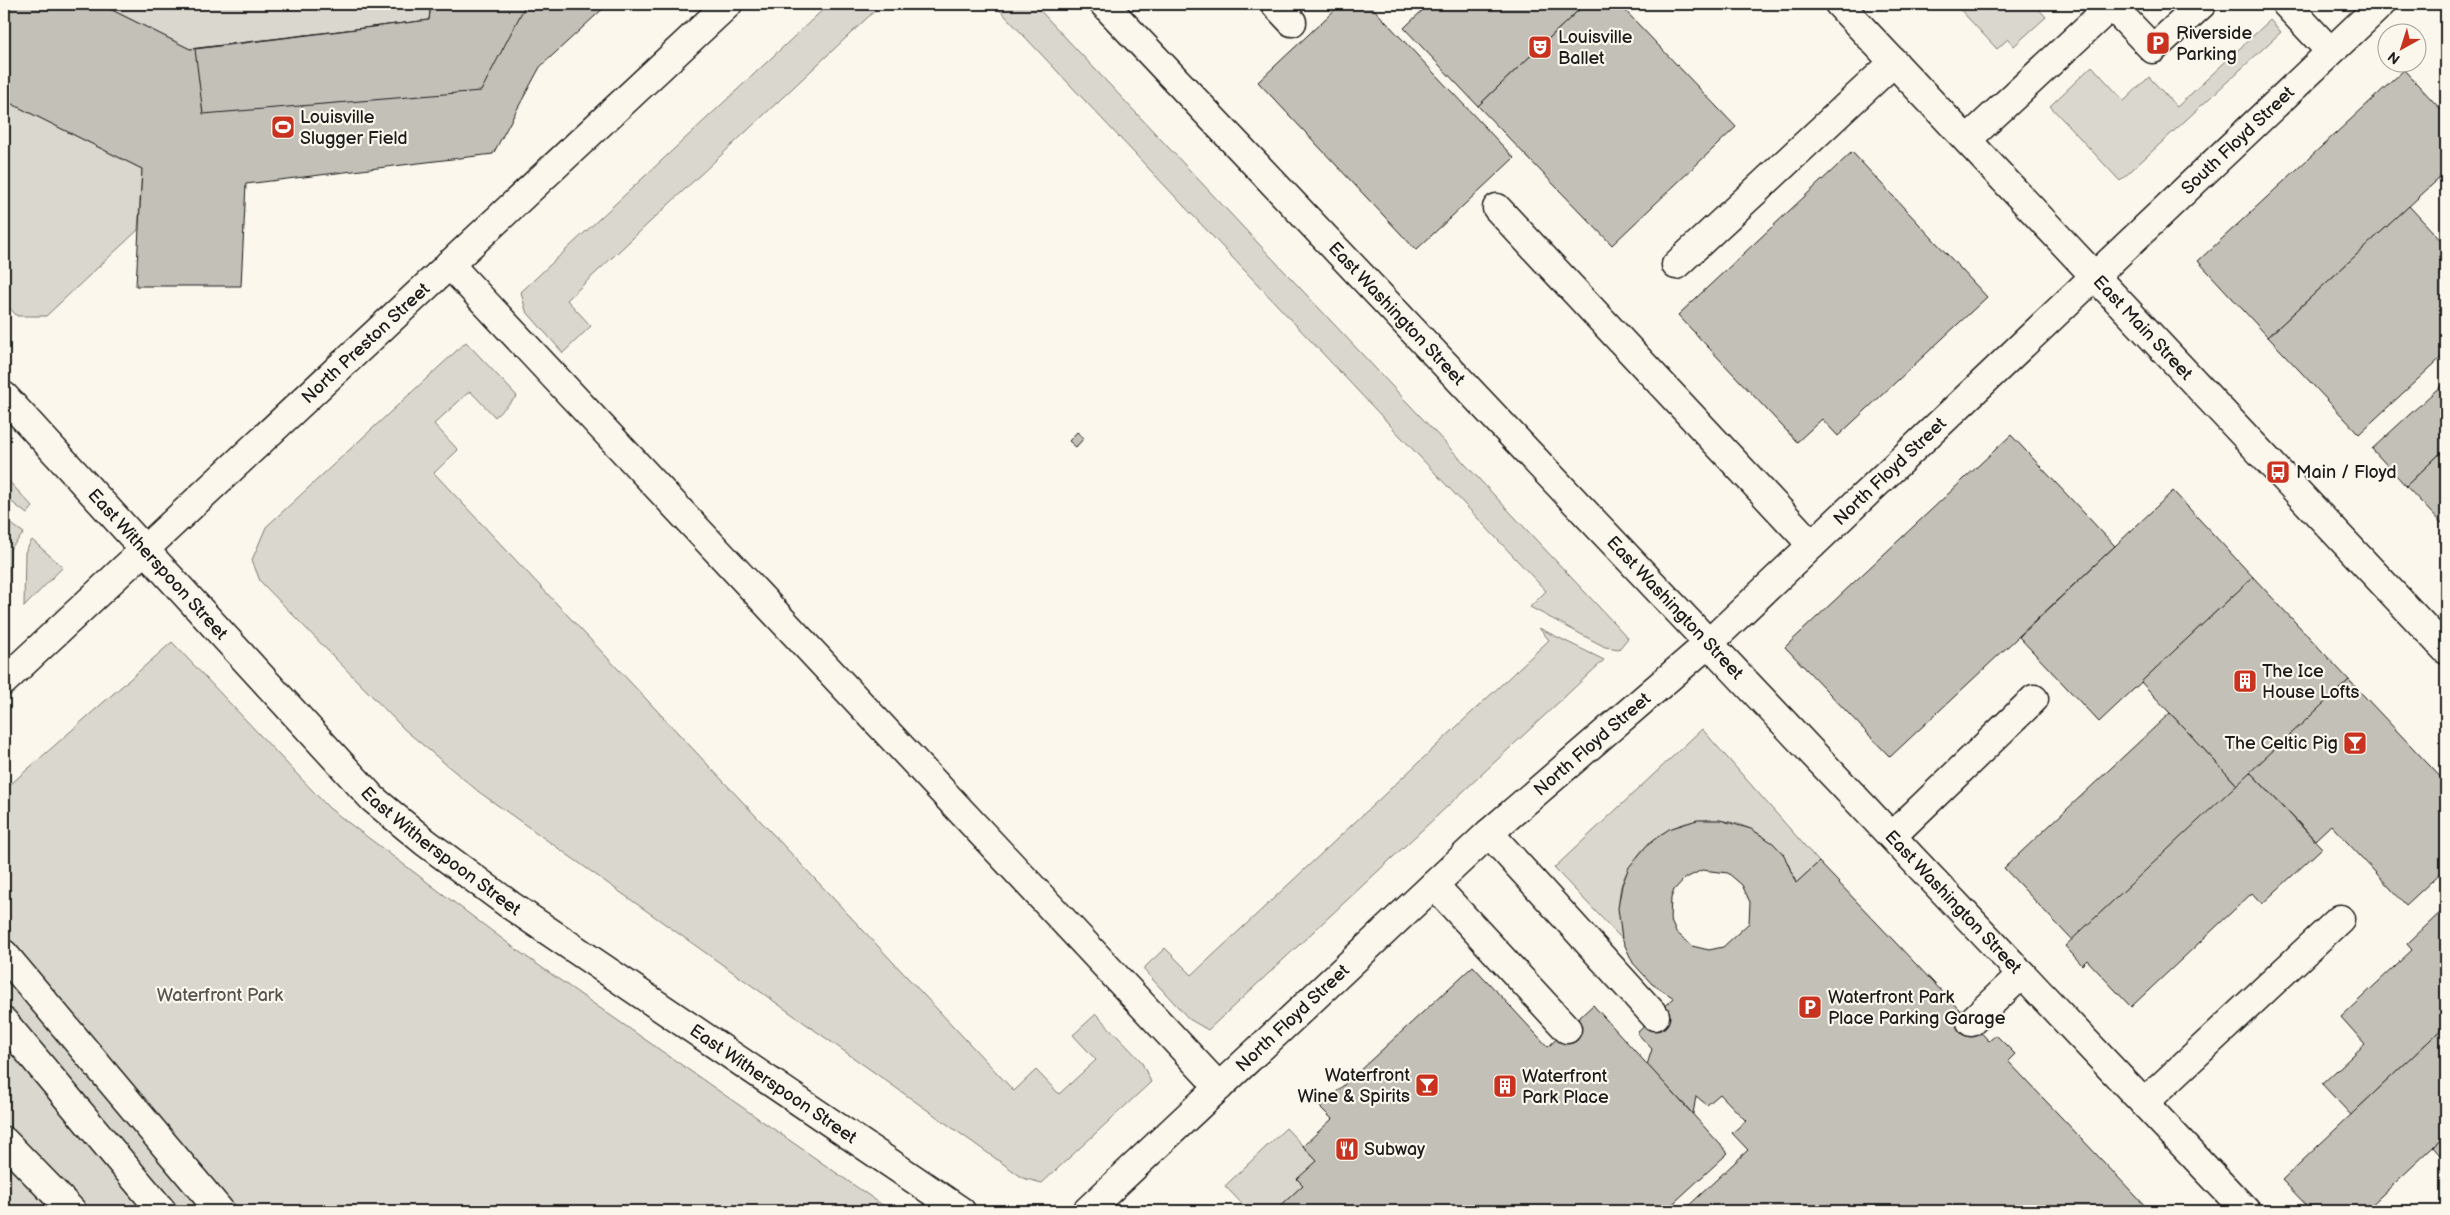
<svg xmlns="http://www.w3.org/2000/svg" width="2450" height="1215" font-family="'Balsamiq Sans',sans-serif">
  <style>
    .green { fill: #dad7ce; stroke: #7b7a75 }
    .building { fill: #c3c0b8; stroke: #1c1c1c; fill-rule: evenodd }
    .lines { fill: none; stroke-linecap: round; stroke-linejoin: round }
    .minor-casing { stroke: #1c1c1c; stroke-width: 31 }
    .major-casing { stroke: #1c1c1c; stroke-width: 31 }
    .highway-casing { stroke: #1c1c1c; stroke-width: 31 }
    .minor { stroke: #fbf7ec; stroke-width: 28 }
    .major { stroke: #fbf7ec; stroke-width: 28 }
    .highway { stroke: #fbf7ec; stroke-width: 28 }
    .labels { text-anchor: middle; stroke-width: 4.5; stroke-linejoin: round; paint-order: stroke }
    .poi-label { font-size: 18px; fill: #1c1c1c; stroke: #fbf7ec; text-anchor: start }
    .street-label { font-size: 18px; fill: #1c1c1c; stroke: #fbf7ec }
    .park-label { font-size: 18px; fill: #555451; stroke: #fbf7ec }
  </style>
  <rect width="100%" height="100%" fill="#fbf7ec"/>
  <filter id="ink" filterUnits="userSpaceOnUse"><feTurbulence type="fractalNoise" baseFrequency=".02" numOctaves="2"/><feDisplacementMap in="SourceGraphic" scale="10" xChannelSelector="R" yChannelSelector="G"/><feConvolveMatrix kernelMatrix="1 2 1 2 8 2 1 2 1" color-interpolation-filters="sRGB"/></filter>
  <g filter="url(#ink)">
    <!-- green -->
    <g class="green">
      <path d="M100,4H431L429,20L190,49Z"/>
      <path d="M829,4H882L567,300L591,326L563,353L526,311L521,292Z"/>
      <path d="M994,4H1034L1628,638L1619,649L1605,647L1530,607L1546,591Z"/>
      <path d="M1955,4H2034L2046,17L2014,46L2008,39L1997,49Z"/>
      <path d="M2270,20L2281,32L2120,181L2050,106L2092,66L2124,101L2149,77L2177,107Z"/>
      <path d="M4,100L142,169L138,230L46,316H17L4,302Z"/>
      <path d="M466,342L517,396L495,417L470,391L434,424L458,450L434,473L1014,1091L1036,1070L1059,1094L1096,1060L1073,1035L1096,1014L1141,1061L1151,1082L1042,1183L1023,1178L479,792L405,730L260,581L252,560L266,527Z"/>
      <path d="M4,476L33,507L27,514L4,496Z"/>
      <path d="M4,519L24,533L10,549L8,598L4,603Z"/>
      <path d="M32,540L63,567L24,607L25,552Z"/>
      <path d="M1539,628L1604,660L1208,1030L1189,1019L1143,969L1165,948L1192,975L1549,640Z"/>
      <path d="M172,642L329,808L521,953L891,1211H4V790Z"/>
      <path d="M1702,729L1819,862L1796,883C1776,814 1685,798 1640,853C1632,863 1625,873 1621,886C1617,904 1620,921 1622,939L1554,868Z"/>
      <path d="M1286,1128L1317,1161L1298,1179L1303,1185L1275,1211H1249L1225,1186Z"/>
    </g>
    <!-- building -->
    <g class="building">
      <path d="M4,4H100L190,49L429,20L431,4H608L540,67L493,154L246,184L241,286H136L142,169L4,100Z"/>
      <path d="M431,4H526L481,91L203,114L195,49L429,20Z"/>
      <path d="M1341,4H1369L1514,158L1416,250L1258,82Z"/>
      <path d="M1429,4H1585L1478,106L1404,28Z"/>
      <path d="M1585,4H1619L1736,127L1612,245L1478,106Z"/>
      <path d="M2404,70L2446,115V172L2268,337L2198,261Z"/>
      <path d="M1852,152L1987,297L1838,436L1822,419L1797,442L1678,315Z"/>
      <path d="M2409,206L2446,246V353L2359,434L2268,337Z"/>
      <path d="M2446,381V448L2406,486L2372,449Z"/>
      <path d="M1077,432L1084,438L1076,447L1069,441Z"/>
      <path d="M2011,435L2115,546L1890,757L1785,647Z"/>
      <path d="M2446,448V519L2441,523L2406,486Z"/>
      <path d="M2173,491L2253,577L2099,722L2019,637Z"/>
      <path d="M2253,577L2349,680L2237,785L2141,682Z"/>
      <path d="M2349,680L2446,783V868L2406,905L2331,825L2315,840L2250,772Z"/>
      <path d="M2170,713L2237,785L2072,940L2004,868Z"/>
      <path d="M2250,772L2322,848L2262,904L2252,893L2131,1007L2087,960L2082,965L2065,946Z"/>
      <path d="M1697,820H1720L1751,829L1773,843L1784,855L1796,883L1819,862L1989,1041L1996,1035L2015,1054L2008,1061L2150,1211H1683L1748,1150L1732,1133L1746,1121L1720,1094L1707,1105L1696,1096L1693,1114L1647,1065L1652,1049L1637,1033L1674,998L1652,984L1633,963L1622,939L1618,908L1622,885L1629,867L1648,844L1669,829ZM1702,870L1728,873L1742,885L1750,902L1749,923L1723,947L1709,950L1692,946L1676,932L1670,919L1671,898L1674,890L1684,879Z"/>
      <path d="M2446,907V1025L2351,1115L2322,1084L2365,1044L2341,1017L2412,950L2407,944Z"/>
      <path d="M1473,966L1548,1047L1593,1005L1728,1153L1665,1211H1275L1303,1185L1297,1179L1317,1161L1303,1146L1332,1119L1320,1107Z"/>
      <path d="M2446,1025V1135L2365,1211H2312L2282,1180Z"/>
      <path d="M2446,1135V1162L2433,1147Z"/>
    </g>
    <g class="lines">
      <!-- minor casing -->
      <g class="minor-casing">
        <g id="minor">
          <path id="s1" d="M1104,4L2246,1211"/>
          <path d="M1275,4L1292,22"/>
          <path d="M2110,4L2153,49L2202,4"/>
          <path d="M2286,4L2330,51"/>
          <path d="M1967,140L2112,5"/>
          <path d="M1497,208L1812,545"/>
          <path d="M449,264L1219,1087"/>
          <path d="M1676,265L1894,62"/>
          <path id="s2" d="M4,396L373,799L425,842L510,905L961,1211"/>
          <path id="s3" d="M4,681L728,4"/>
          <path d="M1489,833L1655,1016"/>
          <path d="M1892,836L2034,699"/>
          <path d="M1434,885L1567,1029"/>
          <path d="M1971,1022L2022,974"/>
          <path d="M2144,1103L2340,919"/>
          <path id="s4" d="M1087,1211L1489,833L1709,643L2381,4"/>
        </g>
      </g>
      <!-- major casing -->
      <g class="major-casing">
        <g id="major">
          <path id="s5" d="M1839,4L2446,650"/>
        </g>
      </g>
      <!-- highway casing -->
      <g class="highway-casing">
        <g id="highway">
          <path d="M4,954L220,1211"/>
          <path d="M4,1022L162,1211"/>
          <path d="M4,1141L72,1211"/>
        </g>
      </g>
      <!-- minor -->
      <use href="#minor" class="minor"/>
      <!-- major -->
      <use href="#major" class="major"/>
      <!-- highway -->
      <use href="#highway" class="highway"/>
    </g>
  </g>
  <!-- icons -->
  <defs>
    <g id="parking-square" transform="scale(1.25)"><rect x="-9" y="-9" width="18" height="18" rx="4" fill="#c8321e" stroke="#fbf7ec"/><path d="M-3.5-5.5H1a3.5 3.5 0 0 1 0 7H-1V5.5H-3.5ZM-1-3.4V-.6H.8a1.4 1.4 0 0 0 0-2.8Z" fill="#fff"/></g>
    <g id="theatre-square" transform="scale(1.25)"><rect x="-9" y="-9" width="18" height="18" rx="4" fill="#c8321e" stroke="#fbf7ec"/><path d="M-5-5.5Q0-4 5-5.5V0Q5 5 0 6Q-5 5-5 0ZM-3.3-2.5H-1v1.5H-3.3ZM1-2.5H3.3v1.5H1ZM-2.8 1Q0 5.5 2.8 1Z" fill="#fff"/></g>
    <g id="stadium-square" transform="scale(1.25)"><rect x="-9" y="-9" width="18" height="18" rx="4" fill="#c8321e" stroke="#fbf7ec"/><path d="M0-5a6.5 5 0 1 0 0 10a6.5 5 0 1 0 0-10ZM-3.5-1.8h7v3.6h-7Z" fill="#fff"/></g>
    <g id="bus-square" transform="scale(1.25)"><rect x="-9" y="-9" width="18" height="18" rx="4" fill="#c8321e" stroke="#fbf7ec"/><path d="M-5-6H5V4H4V6H2V4H-2V6H-4V4H-5ZM-3.5-4V0h7V-4ZM-3.5 1.2v1.5H-2V1.2ZM2 1.2v1.5H3.5V1.2Z" fill="#fff"/></g>
    <g id="building-square" transform="scale(1.25)"><rect x="-9" y="-9" width="18" height="18" rx="4" fill="#c8321e" stroke="#fbf7ec"/><path d="M-4-6H4V6H1V3H-1V6H-4ZM-2.5-4.3h1.7v1.8h-1.7ZM.8-4.3h1.7v1.8H.8ZM-2.5-1h1.7V.8h-1.7ZM.8-1h1.7V.8H.8Z" fill="#fff"/></g>
    <g id="bar-square" transform="scale(1.25)"><rect x="-9" y="-9" width="18" height="18" rx="4" fill="#c8321e" stroke="#fbf7ec"/><path d="M-6-5H6L.8 .8V4.5H3.5V6h-7V4.5H-.8V.8Z" fill="#fff"/></g>
    <g id="restaurant-square" transform="scale(1.25)"><rect x="-9" y="-9" width="18" height="18" rx="4" fill="#c8321e" stroke="#fbf7ec"/><path d="M-5-6h1v4h1v-4h1v4h1v-4h1v5L-1.5 .5V6h-2V.5L-5-1ZM5-6V6H3V1.5H1.5Q1.5-4 5-6Z" fill="#fff"/></g>
  </defs>
  <g fill-rule="evenodd">
    <use href="#parking-square" x="2158" y="43"/>
    <use href="#theatre-square" x="1540" y="47"/>
    <use href="#stadium-square" x="283" y="127"/>
    <use href="#bus-square" x="2278" y="472"/>
    <use href="#building-square" x="2245" y="681"/>
    <use href="#bar-square" x="2355" y="743"/>
    <use href="#parking-square" x="1810" y="1007"/>
    <use href="#bar-square" x="1427" y="1085"/>
    <use href="#building-square" x="1505" y="1086"/>
    <use href="#restaurant-square" x="1347" y="1149"/>
  </g>
  <g class="labels">
    <!-- poi labels -->
    <g class="poi-label">
      <text x="2176" y="39">Riverside<tspan x="2176" dy="21">Parking</tspan></text>
      <text x="1558" y="43">Louisville<tspan x="1558" dy="21">Ballet</tspan></text>
      <text x="300" y="123">Louisville<tspan x="300" dy="21">Slugger Field</tspan></text>
      <text x="2296" y="478">Main / Floyd</text>
      <text x="2262" y="677">The Ice<tspan x="2262" dy="21">House Lofts</tspan></text>
      <text x="2338" y="749" text-anchor="end">The Celtic Pig</text>
      <text x="1828" y="1003">Waterfront Park<tspan x="1828" dy="21">Place Parking Garage</tspan></text>
      <text x="1410" y="1081" text-anchor="end">Waterfront<tspan x="1410" dy="21">Wine &amp; Spirits</tspan></text>
      <text x="1522" y="1082">Waterfront<tspan x="1522" dy="21">Park Place</tspan></text>
      <text x="1364" y="1155">Subway</text>
    </g>
    <!-- street labels -->
    <g class="street-label">
      <text dy="6" stroke="none"><textPath href="#s4" startOffset="1572">South Floyd Street</textPath></text>
      <text dy="6" stroke="none"><textPath href="#s1" startOffset="426">East Washington Street</textPath></text>
      <text dy="6" stroke="none"><textPath href="#s5" startOffset="444">East Main Street</textPath></text>
      <text dy="6" stroke="none"><textPath href="#s3" startOffset="495">North Preston Street</textPath></text>
      <text dy="6" stroke="none"><textPath href="#s4" startOffset="1092">North Floyd Street</textPath></text>
      <text dy="6" stroke="none"><textPath href="#s2" startOffset="228">East Witherspoon Street</textPath></text>
      <text dy="6" stroke="none"><textPath href="#s1" startOffset="831">East Washington Street</textPath></text>
      <text dy="6" stroke="none"><textPath href="#s4" startOffset="688">North Floyd Street</textPath></text>
      <text dy="6" stroke="none"><textPath href="#s2" startOffset="632">East Witherspoon Street</textPath></text>
      <text dy="6" stroke="none"><textPath href="#s1" startOffset="1236">East Washington Street</textPath></text>
      <text dy="6" stroke="none"><textPath href="#s4" startOffset="282">North Floyd Street</textPath></text>
      <text dy="6" stroke="none"><textPath href="#s2" startOffset="1038">East Witherspoon Street</textPath></text>
    </g>
    <!-- park labels -->
    <g class="park-label">
      <text x="220" y="1001">Waterfront Park</text>
    </g>
  </g>
  <!-- margin -->
  <rect width="2450" height="1215" fill="none" stroke="#fbf7ec" stroke-width="20"/>
  <rect x="10" y="10" width="2430" height="1195" fill="none" stroke="#1c1c1c" stroke-width="2" filter="url(#ink)"/>
  <!-- north arrow -->
  <g transform="translate(2402 48) rotate(219)"><circle r="24" fill="#fbf7ec" stroke="#a29f99"/>
  <path d="M0-4L9 19L0 12L-9 19Z" fill="#c8321e"/>
  <text y="-8" font-size="14" font-weight="bold" text-anchor="middle" fill="#1c1c1c">N</text>
  </g>
</svg>
